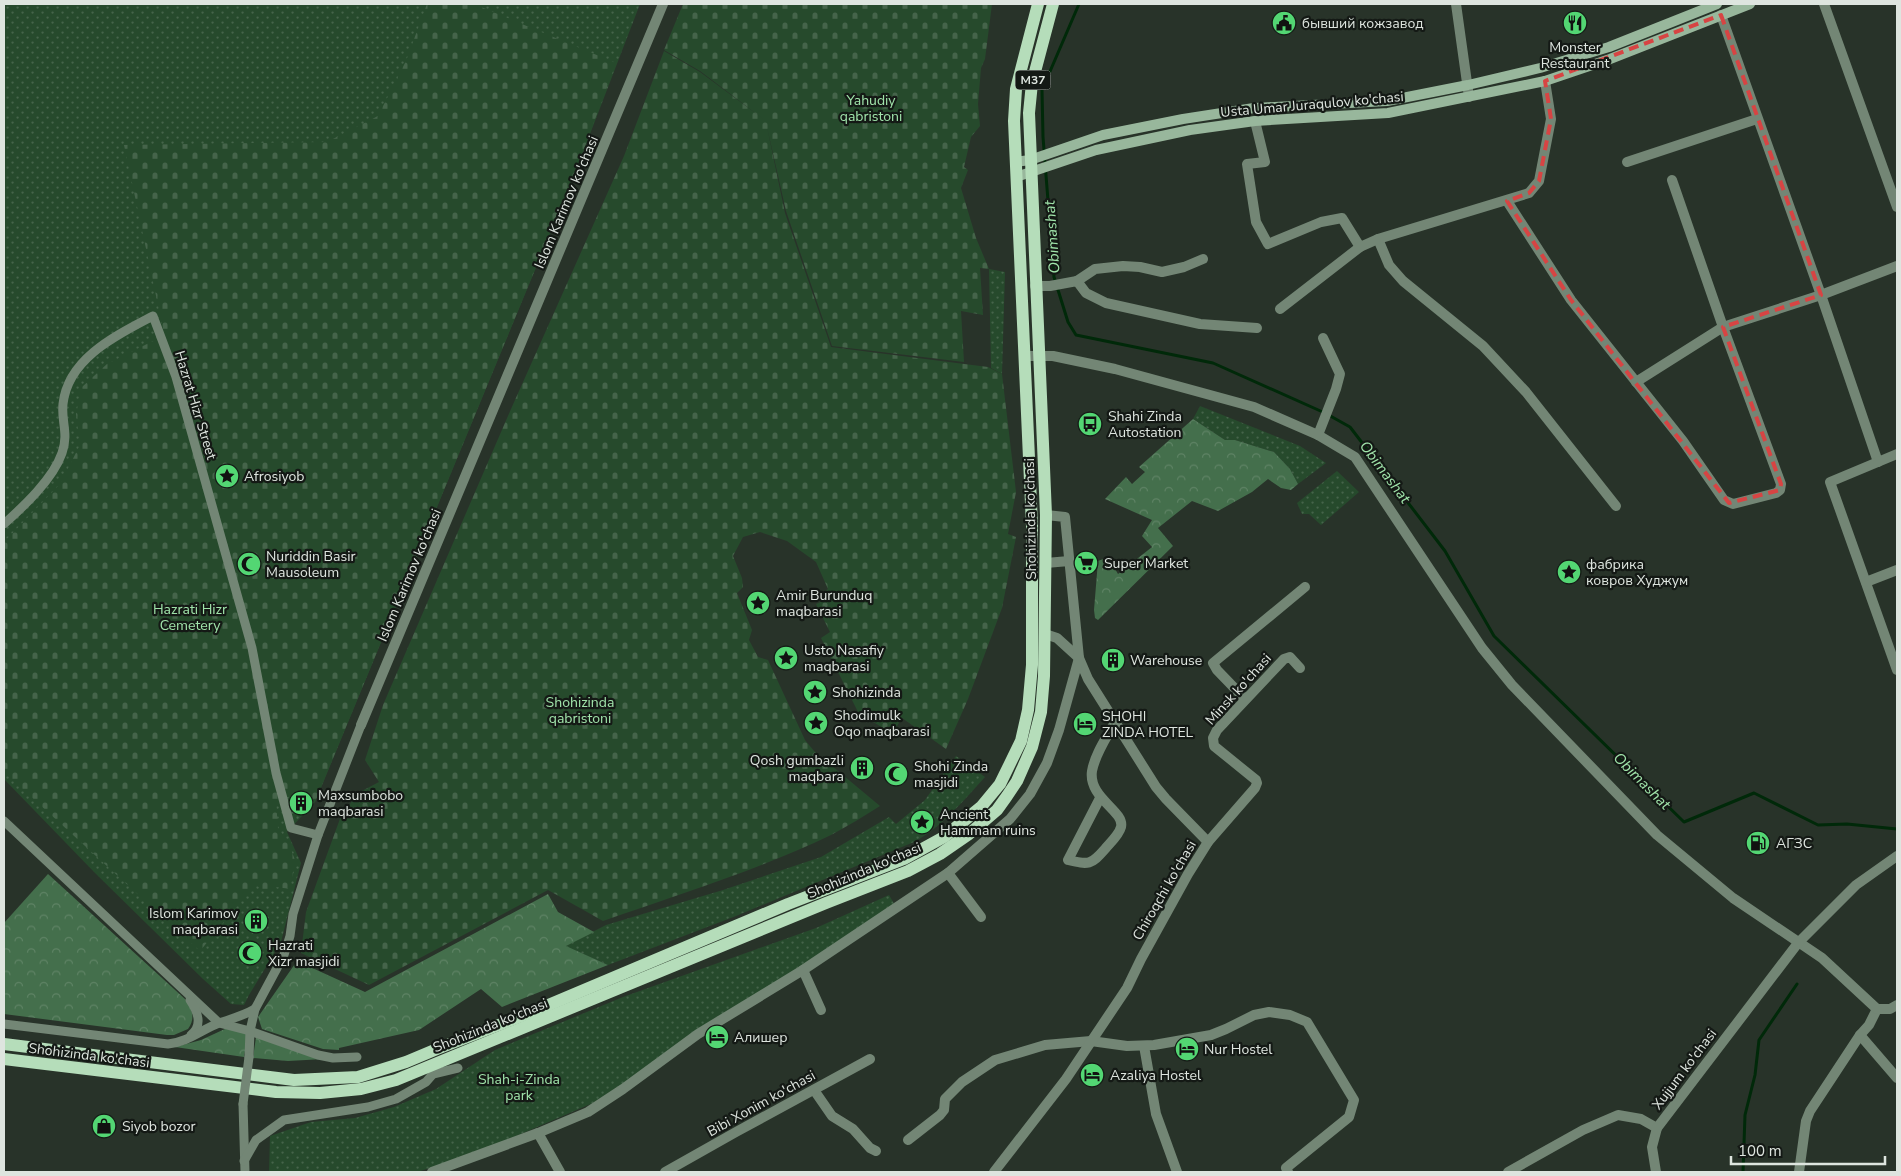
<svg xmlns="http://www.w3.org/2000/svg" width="1901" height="1176" font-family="'Nunito Sans',sans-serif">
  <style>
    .grass { fill: url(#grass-dots) }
    .forest { fill: url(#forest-crowns) }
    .cemetery { fill: url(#cemetery-stones) }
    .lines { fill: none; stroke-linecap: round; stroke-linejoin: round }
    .stream { stroke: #002909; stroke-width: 3 }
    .pedestrian { stroke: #738675; stroke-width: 9 }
    .minor { stroke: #738675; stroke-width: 10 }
    .tertiary { stroke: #738675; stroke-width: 10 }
    .secondary { stroke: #98b79c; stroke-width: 10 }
    .primary { stroke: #b5ddba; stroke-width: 12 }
    .pedestrian-bridge { stroke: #738675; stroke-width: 9 }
    .marked { fill: none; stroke: #d74443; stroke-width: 4; stroke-dasharray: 10 6; stroke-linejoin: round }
    .labels { text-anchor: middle; stroke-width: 4.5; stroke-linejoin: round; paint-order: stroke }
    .shield { fill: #141915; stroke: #a1a8a2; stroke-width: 1 }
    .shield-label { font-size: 12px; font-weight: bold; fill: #dee5df }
    .poi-label { font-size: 14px; fill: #dee5df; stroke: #141915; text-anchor: start }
    .park-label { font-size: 14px; fill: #a0e3aa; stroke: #141915 }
    .street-label { font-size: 14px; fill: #dee5df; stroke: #141915 }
    .water-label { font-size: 15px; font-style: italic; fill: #a0e4aa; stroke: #141915 }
  </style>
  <defs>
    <pattern id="grass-dots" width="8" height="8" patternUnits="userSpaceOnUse" patternTransform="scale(1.25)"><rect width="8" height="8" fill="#264a2c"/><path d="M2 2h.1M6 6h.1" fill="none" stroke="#45644a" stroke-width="1.8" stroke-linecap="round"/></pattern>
    <pattern id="forest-crowns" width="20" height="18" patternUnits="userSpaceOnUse" patternTransform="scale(1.25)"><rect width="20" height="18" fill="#446f4c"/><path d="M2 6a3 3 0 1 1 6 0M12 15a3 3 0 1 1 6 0" fill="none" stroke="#5f8365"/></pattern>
    <pattern id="cemetery-stones" width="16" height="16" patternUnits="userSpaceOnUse" patternTransform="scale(1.25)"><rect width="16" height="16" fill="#264a2c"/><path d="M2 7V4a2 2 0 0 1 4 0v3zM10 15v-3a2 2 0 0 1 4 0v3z" fill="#45644a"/></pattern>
  </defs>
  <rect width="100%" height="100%" fill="#283329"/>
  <!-- grass -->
  <g class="grass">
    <path d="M4,4H640L575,173L315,802L287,832L301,863L281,942L249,995L244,1005L231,1004L203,979L95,873L4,779Z"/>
    <path d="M989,269L1005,272L1002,374L991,368Z"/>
    <path d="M1200,406L1300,446L1326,463L1298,484L1290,469L1274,452L1235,440H1225L1193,419Z"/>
    <path d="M1337,471L1359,492L1321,525L1309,514H1302L1297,503Z"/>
    <path d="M956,756L985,777C965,799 941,828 914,842L736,916L608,965L565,946L606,925L723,890L821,857L889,817L896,824L925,800Z"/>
    <path d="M889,895L896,907L593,1103L472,1155L417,1172H269L270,1136L311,1122L355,1118L394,1107L436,1089L495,1050L623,997L816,928Z"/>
  </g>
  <!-- forest -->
  <g class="forest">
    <path d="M1193,419L1225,440H1235L1274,452L1290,469L1298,484L1291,490L1281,488L1268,479L1252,492L1218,511L1192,501L1158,528L1173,546L1098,620L1095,618L1094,610L1098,561L1108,557L1118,574L1152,547L1142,536L1152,520L1105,499L1126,477L1132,484L1145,472L1139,467Z"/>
    <path d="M48,874L185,999C192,1009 196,1018 188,1029L174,1035H167L4,1014V923Z"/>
    <path d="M548,894L558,912L594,932L566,946L608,965L502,1007L481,989L419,1030L339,1048V1050L323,1049L262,1029L258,1017L297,961L365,992Z"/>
    <path d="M227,1028L248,1033L244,1057L175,1047L201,1040Z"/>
    <path d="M256,1037L289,1049L324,1059L288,1061L253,1058Z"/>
  </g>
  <!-- cemetery -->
  <g class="cemetery">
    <path d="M427,4H474L616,63L575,173L315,802L297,789L291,796L276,800L278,828L288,842L295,860L290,889L276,887L266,893L255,884L200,951L4,772V542L60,484L80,445L76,414L82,387L107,364L151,342L165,338L124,145L327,142L378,116L406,61Z"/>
    <path d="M683,4H992L985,59L981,68L978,104L980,126L971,137L964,167L968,170L961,188L976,238L989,269L980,268L983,315L961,311L964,362L832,346L786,211L767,127L785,213L831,347L988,367L1002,374L1016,492L1008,534L1016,537L1002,608L968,699L946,749L902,718L892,734L858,712L821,638L830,632L816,604L825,600L822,593L828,589L816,562L787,541L760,532L743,537L733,556L742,578L743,587L737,593L752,630L749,640L758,657L768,660L805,740L814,751L880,806C864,816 848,826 831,835C758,870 679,894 603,921L548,890L369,985L301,953L306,912L341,816L358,793L379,782L365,760L383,705L511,409L624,156L664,51L700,72L766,121L700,71L664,50Z"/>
  </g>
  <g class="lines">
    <!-- stream -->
    <g class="stream">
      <path d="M1079,4L1042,90L1043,137L1054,277L1068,322L1076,335L1213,363L1325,413L1350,427L1445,551L1494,636L1684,822L1754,793L1818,825L1847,824L1897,829"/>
      <path d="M1743,1172L1745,1115L1755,1075L1759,1040L1797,984"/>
    </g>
    <!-- pedestrian -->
    <g class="pedestrian">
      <path d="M4,524C24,506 53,479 62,453C69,433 61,422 63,404C68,358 117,335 153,316L176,377L252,648L276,773L291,828L318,835"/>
      <path d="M4,821L219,1023L250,1031L318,1055L333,1058L357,1057"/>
      <path d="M190,1000C198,1012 203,1025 191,1035"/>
      <path d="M4,1024L168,1044C188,1042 201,1030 219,1023C231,1019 243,1016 255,1009"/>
      <path d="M249,1057L250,1031L255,1009L284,955L290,936L293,914L318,835L361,725"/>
      <path d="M243,1104L245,1172"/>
      <path d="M244,1161L256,1140L284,1120L368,1107L396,1099L426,1082L433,1074L458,1068"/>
    </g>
    <!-- minor -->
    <g class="minor">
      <path d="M1824,4L1897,207"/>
      <path d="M1721,15L1821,295L1878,462"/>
      <path d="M1255,121L1265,162L1247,164L1256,222L1268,244L1321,222L1342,218L1360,247"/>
      <path d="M1627,162L1757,119"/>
      <path d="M1507,201L1571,300L1683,441L1724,500L1733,504L1776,493L1780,490L1781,484L1723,327L1672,180"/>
      <path d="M1378,239L1389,265L1403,281L1483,346L1526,392L1616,506"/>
      <path d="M1077,281L1095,269L1123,266L1140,267L1162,272L1184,267L1203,259"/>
      <path d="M1035,286H1050L1077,281L1086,293L1106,303L1200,324L1257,328"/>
      <path d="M1280,309L1360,247L1378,239L1529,193L1539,181L1551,119L1545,81"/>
      <path d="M1636,382L1723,327L1821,295L1897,266"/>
      <path d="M1318,435L1336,389L1340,374L1323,338"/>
      <path d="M1897,454L1830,482L1897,670"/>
      <path d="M1046,563L1069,561"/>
      <path d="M1866,582L1897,570"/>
      <path d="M1045,634L1057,638L1079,658L1088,679L1156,787L1166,799L1208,842"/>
      <path d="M1245,699L1217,670L1213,663L1305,587"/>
      <path d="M361,725L663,4"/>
      <path d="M1100,798L1068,860C1089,865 1091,865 1105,849C1110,843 1119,835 1121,827C1125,811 1088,798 1092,771C1095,754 1107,737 1115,722"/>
      <path d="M948,873L981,917"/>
      <path d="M803,970L821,1010"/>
      <path d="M1860,1035L1897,1078"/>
      <path d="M1144,1046L1156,1114L1177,1172"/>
      <path d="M814,1090L832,1116L853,1129L870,1148L876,1151"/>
      <path d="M538,1133L560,1172"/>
      <path d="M908,1140L940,1115L944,1110L945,1099L962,1082L995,1060L1045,1045L1091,1041L1127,1046L1154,1045L1211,1035L1226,1029L1254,1015L1269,1012L1290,1015L1307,1022L1354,1100L1349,1117L1286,1168L1288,1172"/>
      <path d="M432,1172L538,1133L588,1112L623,1089L698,1034L803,970L948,873L1010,819L1030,794L1047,763L1059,730L1079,658L1065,517L1046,515"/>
      <path d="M665,1172L736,1132L870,1059"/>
      <path d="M994,1172L1066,1079L1127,988L1141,959L1188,874L1208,842L1255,788L1257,783L1256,780L1214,746L1213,738L1217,730L1284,659L1290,657L1300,668"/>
      <path d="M1508,1172L1583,1130L1618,1115L1641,1119L1657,1128"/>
      <path d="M1799,1172L1806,1121L1810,1111L1860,1035L1869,1025L1877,1009"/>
    </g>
    <!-- tertiary -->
    <g class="tertiary">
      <path d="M1456,4L1469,97"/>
      <path d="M1024,356H1053L1115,369L1254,407L1318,435L1355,457L1482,648L1512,685L1657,835L1733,898L1822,958L1877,1009H1890L1897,1005"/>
      <path d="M1656,1172L1652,1147L1657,1128L1798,943L1856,885L1897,856"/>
    </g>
    <!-- secondary -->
    <g class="secondary">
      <path d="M1015,162L1030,160L1103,135L1183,119L1254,108L1387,101L1468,85L1540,68L1609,47L1717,4"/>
      <path d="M1016,177L1096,150L1190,130L1255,121L1388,113L1545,81L1610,59L1750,4"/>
    </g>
    <!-- primary -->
    <g class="primary">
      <path d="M4,1044L294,1080L358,1077L406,1062L437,1049L527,1014L788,904L904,859L944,837L981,807L1000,784L1021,741L1028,710L1032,665V526L1014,121L1016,89L1038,4"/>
      <path d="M4,1059L276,1092L320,1093L361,1089L396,1080L826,903L908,871L940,854L969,834L997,810L1007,796L1017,781L1032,747L1041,712L1044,676L1046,515L1029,113L1032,83L1053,4"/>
    </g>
    <!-- pedestrian-bridge -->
    <path class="pedestrian-bridge" d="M243,1104L249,1057"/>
  </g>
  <!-- marked area -->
  <path class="marked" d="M1721,15L1821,295L1723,327L1781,484L1780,490L1729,503L1571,300L1507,201L1529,193L1539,181L1551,119L1545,81Z"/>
  <!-- icons -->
  <defs>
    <g id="civic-disc" transform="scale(1.25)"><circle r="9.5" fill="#53d673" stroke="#141915"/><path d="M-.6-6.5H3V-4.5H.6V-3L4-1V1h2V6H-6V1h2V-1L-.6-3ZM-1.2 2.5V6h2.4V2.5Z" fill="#111"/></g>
    <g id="restaurant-disc" transform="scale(1.25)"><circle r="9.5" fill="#53d673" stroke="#141915"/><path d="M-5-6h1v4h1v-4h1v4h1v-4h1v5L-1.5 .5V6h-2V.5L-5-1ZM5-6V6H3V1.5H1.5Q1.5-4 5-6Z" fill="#111"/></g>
    <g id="bus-disc" transform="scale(1.25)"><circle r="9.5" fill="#53d673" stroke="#141915"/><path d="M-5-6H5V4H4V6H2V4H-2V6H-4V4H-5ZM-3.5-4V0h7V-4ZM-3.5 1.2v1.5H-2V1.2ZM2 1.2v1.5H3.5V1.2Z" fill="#111"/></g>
    <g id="sight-disc" transform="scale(1.25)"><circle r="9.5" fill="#53d673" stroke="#141915"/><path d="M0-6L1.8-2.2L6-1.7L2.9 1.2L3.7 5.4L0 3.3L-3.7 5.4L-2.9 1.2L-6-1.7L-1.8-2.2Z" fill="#111"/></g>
    <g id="supermarket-disc" transform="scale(1.25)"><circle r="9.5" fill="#53d673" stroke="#141915"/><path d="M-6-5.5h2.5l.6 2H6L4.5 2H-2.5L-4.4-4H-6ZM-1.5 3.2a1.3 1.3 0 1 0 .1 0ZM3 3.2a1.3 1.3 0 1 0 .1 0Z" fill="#111"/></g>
    <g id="mosque-disc" transform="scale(1.25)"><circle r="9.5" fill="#53d673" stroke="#141915"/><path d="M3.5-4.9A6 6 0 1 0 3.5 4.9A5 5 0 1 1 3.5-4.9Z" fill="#111"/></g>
    <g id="building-disc" transform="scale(1.25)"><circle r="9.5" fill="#53d673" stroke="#141915"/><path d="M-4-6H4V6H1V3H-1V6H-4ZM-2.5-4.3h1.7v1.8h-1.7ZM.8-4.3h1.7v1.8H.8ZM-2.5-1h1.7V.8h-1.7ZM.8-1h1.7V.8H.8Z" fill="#111"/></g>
    <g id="hotel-disc" transform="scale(1.25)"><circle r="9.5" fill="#53d673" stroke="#141915"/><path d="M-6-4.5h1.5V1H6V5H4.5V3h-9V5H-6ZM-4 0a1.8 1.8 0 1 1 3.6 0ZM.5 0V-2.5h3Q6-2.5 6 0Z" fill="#111"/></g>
    <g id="fuel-disc" transform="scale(1.25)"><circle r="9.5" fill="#53d673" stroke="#141915"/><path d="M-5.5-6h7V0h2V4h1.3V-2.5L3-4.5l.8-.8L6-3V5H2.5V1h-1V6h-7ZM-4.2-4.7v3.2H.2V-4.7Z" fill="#111"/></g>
    <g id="shop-disc" transform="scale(1.25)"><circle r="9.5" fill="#53d673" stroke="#141915"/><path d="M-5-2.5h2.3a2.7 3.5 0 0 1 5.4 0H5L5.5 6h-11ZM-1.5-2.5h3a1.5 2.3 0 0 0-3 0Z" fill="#111"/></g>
  </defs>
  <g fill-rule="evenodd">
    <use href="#civic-disc" x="1284" y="23"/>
    <use href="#restaurant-disc" x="1575" y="23"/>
    <use href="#bus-disc" x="1090" y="424"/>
    <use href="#sight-disc" x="227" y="476"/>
    <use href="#supermarket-disc" x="1086" y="563"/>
    <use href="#mosque-disc" x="249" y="564"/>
    <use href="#sight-disc" x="1569" y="572"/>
    <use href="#sight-disc" x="758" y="603"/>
    <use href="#sight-disc" x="786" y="658"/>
    <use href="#building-disc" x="1113" y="660"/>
    <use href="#sight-disc" x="815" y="692"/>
    <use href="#sight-disc" x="816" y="723"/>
    <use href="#hotel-disc" x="1085" y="724"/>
    <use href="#building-disc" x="862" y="768"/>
    <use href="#mosque-disc" x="896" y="774"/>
    <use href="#building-disc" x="301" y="803"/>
    <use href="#sight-disc" x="922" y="822"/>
    <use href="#fuel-disc" x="1758" y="843"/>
    <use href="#building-disc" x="256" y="921"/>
    <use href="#mosque-disc" x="250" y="953"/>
    <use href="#hotel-disc" x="717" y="1037"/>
    <use href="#hotel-disc" x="1187" y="1049"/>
    <use href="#hotel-disc" x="1092" y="1075"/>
    <use href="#shop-disc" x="104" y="1126"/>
  </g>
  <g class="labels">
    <!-- shield labels -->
    <rect class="shield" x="1015.5" y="70.5" width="35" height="19" rx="4"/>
    <g class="shield-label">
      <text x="1033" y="84">M37</text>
    </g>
    <!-- poi labels -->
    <g class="poi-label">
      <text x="1302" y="28">бывший кожзавод</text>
      <text x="1575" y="52" text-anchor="middle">Monster<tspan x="1575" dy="16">Restaurant</tspan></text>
      <text x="1108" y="421">Shahi Zinda<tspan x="1108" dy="16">Autostation</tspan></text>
      <text x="244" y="481">Afrosiyob</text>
      <text x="266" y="561">Nuriddin Basir<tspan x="266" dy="16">Mausoleum</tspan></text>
      <text x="1104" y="568">Super Market</text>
      <text x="1586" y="569">фабрика<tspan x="1586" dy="16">ковров Худжум</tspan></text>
      <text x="776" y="600">Amir Burunduq<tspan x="776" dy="16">maqbarasi</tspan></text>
      <text x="804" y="655">Usto Nasafiy<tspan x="804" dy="16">maqbarasi</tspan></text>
      <text x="1130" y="665">Warehouse</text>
      <text x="832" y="697">Shohizinda</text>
      <text x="834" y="720">Shodimulk<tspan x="834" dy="16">Oqo maqbarasi</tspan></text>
      <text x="1102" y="721">SHOHI<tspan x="1102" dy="16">ZINDA HOTEL</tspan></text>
      <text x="844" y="765" text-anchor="end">Qosh gumbazli<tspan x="844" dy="16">maqbara</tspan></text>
      <text x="914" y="771">Shohi Zinda<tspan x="914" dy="16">masjidi</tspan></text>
      <text x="318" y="800">Maxsumbobo<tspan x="318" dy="16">maqbarasi</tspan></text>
      <text x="940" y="819">Ancient<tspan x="940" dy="16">Hammam ruins</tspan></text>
      <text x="1776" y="848">АГЗС</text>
      <text x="238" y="918" text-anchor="end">Islom Karimov<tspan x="238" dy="16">maqbarasi</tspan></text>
      <text x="268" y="950">Hazrati<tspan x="268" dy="16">Xizr masjidi</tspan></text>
      <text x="734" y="1042">Алишер</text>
      <text x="1204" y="1054">Nur Hostel</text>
      <text x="1110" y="1080">Azaliya Hostel</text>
      <text x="122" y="1131">Siyob bozor</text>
    </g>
    <!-- park labels -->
    <g class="park-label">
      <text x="871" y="105">Yahudiy<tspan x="871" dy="16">qabristoni</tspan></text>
      <text x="190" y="614">Hazrati Hizr<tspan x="190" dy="16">Cemetery</tspan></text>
      <text x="580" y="707">Shohizinda<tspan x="580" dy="16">qabristoni</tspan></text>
      <text x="519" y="1084">Shah-i-Zinda<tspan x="519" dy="16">park</tspan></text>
    </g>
    <!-- street labels -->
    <g class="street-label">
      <text transform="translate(1312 104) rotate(-5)" y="5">Usta Umar Juraqulov ko'chasi</text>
      <text transform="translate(566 202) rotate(-67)" y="5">Islom Karimov ko'chasi</text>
      <text transform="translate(196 405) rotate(73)" y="5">Hazrat Hizr Street</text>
      <text transform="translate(1030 519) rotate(-91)" y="5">Shohizinda ko'chasi</text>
      <text transform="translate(409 575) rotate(-67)" y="5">Islom Karimov ko'chasi</text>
      <text transform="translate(1238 689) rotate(-48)" y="5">Minsk ko'chasi</text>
      <text transform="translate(864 870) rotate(-23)" y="5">Shohizinda ko'chasi</text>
      <text transform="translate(1164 890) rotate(-60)" y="5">Chiroqchi ko'chasi</text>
      <text transform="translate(490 1025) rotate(-22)" y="5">Shohizinda ko'chasi</text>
      <text transform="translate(89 1055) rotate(7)" y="5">Shohizinda ko'chasi</text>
      <text transform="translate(1684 1069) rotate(-53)" y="5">Xujjum ko'chasi</text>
      <text transform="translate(761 1103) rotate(-29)" y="5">Bibi Xonim ko'chasi</text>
    </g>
    <!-- water labels -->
    <g class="water-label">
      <text transform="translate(1052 237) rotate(-94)" y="5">Obimashat</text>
      <text transform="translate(1385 472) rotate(53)" y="5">Obimashat</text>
      <text transform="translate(1642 781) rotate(45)" y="5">Obimashat</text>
    </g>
  </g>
  <!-- border -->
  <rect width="1901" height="1176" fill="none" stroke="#dee5df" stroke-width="10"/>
  <!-- scale -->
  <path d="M1731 1156v8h154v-8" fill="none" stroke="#dee5df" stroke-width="2.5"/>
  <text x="1738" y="1156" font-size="15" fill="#dee5df" stroke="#141915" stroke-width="4" paint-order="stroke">100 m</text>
</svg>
